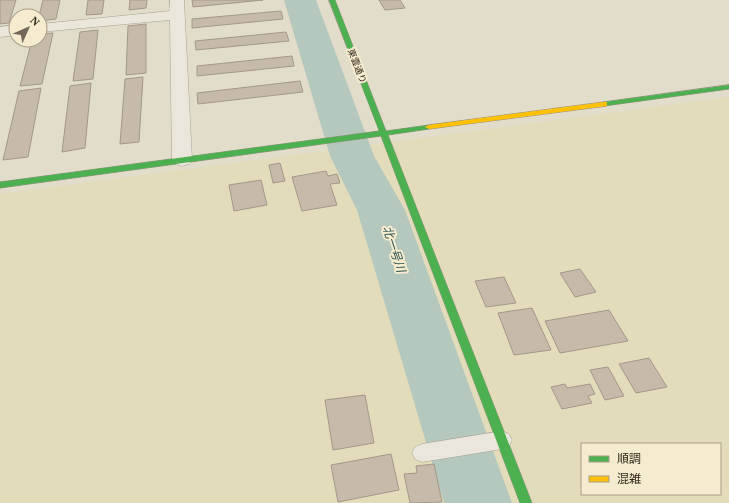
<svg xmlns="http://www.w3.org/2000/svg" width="729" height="503" font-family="'Times New Roman','Noto Sans JP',serif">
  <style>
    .farmland { fill: #e2dcba; fill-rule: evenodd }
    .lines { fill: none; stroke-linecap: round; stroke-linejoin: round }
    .river { fill: #b5c8bd; fill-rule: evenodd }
    .building { fill: #c6baab; stroke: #a2988a }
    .lane-casing { stroke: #a7a194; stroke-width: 1 }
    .street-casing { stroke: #a7a194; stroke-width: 1 }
    .fast-casing { stroke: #979083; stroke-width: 1 }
    .slow-casing { stroke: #979083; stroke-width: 1 }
    .lane { fill: #eae6db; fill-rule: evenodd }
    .street { fill: #eae6db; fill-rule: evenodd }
    .fast { fill: #4caf50; fill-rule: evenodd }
    .slow { fill: #ffc107; fill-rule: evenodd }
    .labels { text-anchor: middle; stroke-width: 4; stroke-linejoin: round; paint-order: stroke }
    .far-street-label { font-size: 9px; fill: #35291c; stroke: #f5ebce }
    .water-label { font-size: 12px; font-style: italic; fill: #2b5554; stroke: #f5ebce }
  </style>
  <rect width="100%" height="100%" fill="#e2dcca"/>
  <!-- farmland -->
  <path class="farmland" d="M729,97V503H0V194ZM582,444H720V494H582Z"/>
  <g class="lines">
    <!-- river -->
    <path class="river" d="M284,0H316L374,156L405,210L512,503H444L357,210L330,156Z"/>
  </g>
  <!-- building -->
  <g class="building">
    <path d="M0,0H16L9,23L0,24Z"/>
    <path d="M43,0H60L56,19L40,21L39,16Z"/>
    <path d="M88,0H104L102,14L86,15Z"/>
    <path d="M130,0H147L146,8L129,10Z"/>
    <path d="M192,0H263L193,7Z"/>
    <path d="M379,0H400L405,8L385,10Z"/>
    <path d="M281,11L283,19L192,28V19Z"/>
    <path d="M146,24V73L126,75L128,26Z"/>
    <path d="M98,30L93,79L73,81L80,32Z"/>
    <path d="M286,32L289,41L196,50L195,41Z"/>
    <path d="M53,33L42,84L20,86L32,40H40V34Z"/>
    <path d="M292,56L294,66L197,76V66Z"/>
    <path d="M143,77L139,142L120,144L125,79Z"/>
    <path d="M300,81L303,92L198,104L197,93Z"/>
    <path d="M91,83L85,148L62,152L70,86Z"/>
    <path d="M41,88L28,157L3,160L19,91Z"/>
    <path d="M280,163L285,181L273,183L269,165Z"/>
    <path d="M326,171L328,176L337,174L340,183L330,184L337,205L302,211L292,177Z"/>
    <path d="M261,180L267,205L234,211L229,185Z"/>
    <path d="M580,269L596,292L575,297L560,273Z"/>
    <path d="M504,277L516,303L486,307L475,281Z"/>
    <path d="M532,308L551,350L514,355L498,313Z"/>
    <path d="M609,310L628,341L560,353L545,321Z"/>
    <path d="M649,358L667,387L636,393L619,364Z"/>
    <path d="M608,367L624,396L605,400L590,370Z"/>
    <path d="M565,384L567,388L590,384L595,394L588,396L592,403L562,409L551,387Z"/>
    <path d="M365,395L374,443L333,450L325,400Z"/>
    <path d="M391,454L399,490L338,502L331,465Z"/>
    <path d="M434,464L442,502L410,503L404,474L417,473L416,466Z"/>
  </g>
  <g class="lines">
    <!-- lane casing -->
    <g class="lane-casing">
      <path id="lane" d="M502,431L509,434L512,440L509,446L502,449L422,462L415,459L412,453L415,447L422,444Z"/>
    </g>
    <!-- street casing -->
    <g class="street-casing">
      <g id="street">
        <path d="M170,0H184L192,160L189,164L182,166L175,164L172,160L170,20L40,32V24L170,11Z"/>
        <path d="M16,25V35L0,37V27Z"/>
      </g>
    </g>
    <!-- fast casing -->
    <g class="fast-casing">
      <g id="fast">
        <path d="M329,0H335L386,131L429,125L433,127L429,129L388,135L532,503H520L381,136L0,188V182L379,131Z"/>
        <path d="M729,85V89L604,106L600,104L604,102Z"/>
      </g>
    </g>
    <!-- slow casing -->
    <g class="slow-casing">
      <path id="slow" d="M604,102H607V106L429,129L425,127L429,125Z"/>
    </g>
    <!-- lane -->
    <use href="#lane" class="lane"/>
    <!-- street -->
    <use href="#street" class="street"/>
    <!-- fast -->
    <use href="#fast" class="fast"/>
    <!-- slow -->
    <use href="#slow" class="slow"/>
  </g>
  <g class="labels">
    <!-- far-street labels -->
    <g class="far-street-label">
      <text transform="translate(357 66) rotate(69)" y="3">東雲通り</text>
    </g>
    <!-- water labels -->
    <g class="water-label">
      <text transform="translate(394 249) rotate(72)" y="4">北一号川</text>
    </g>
  </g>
  <!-- legend -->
  <rect x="581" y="443" width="140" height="52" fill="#f5ebce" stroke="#a89d87"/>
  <rect x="589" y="456" width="20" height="6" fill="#4caf50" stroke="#a89d87"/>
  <text x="617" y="463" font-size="12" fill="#35291c">順調</text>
  <rect x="589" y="476" width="20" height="6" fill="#ffc107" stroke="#a89d87"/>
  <text x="617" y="483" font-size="12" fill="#35291c">混雑</text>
  <!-- north arrow -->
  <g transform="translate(28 28) rotate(45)"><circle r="19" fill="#f5ebce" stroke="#a89d87"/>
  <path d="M0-3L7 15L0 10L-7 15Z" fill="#726859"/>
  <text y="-6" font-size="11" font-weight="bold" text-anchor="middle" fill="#35291c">N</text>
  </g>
</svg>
